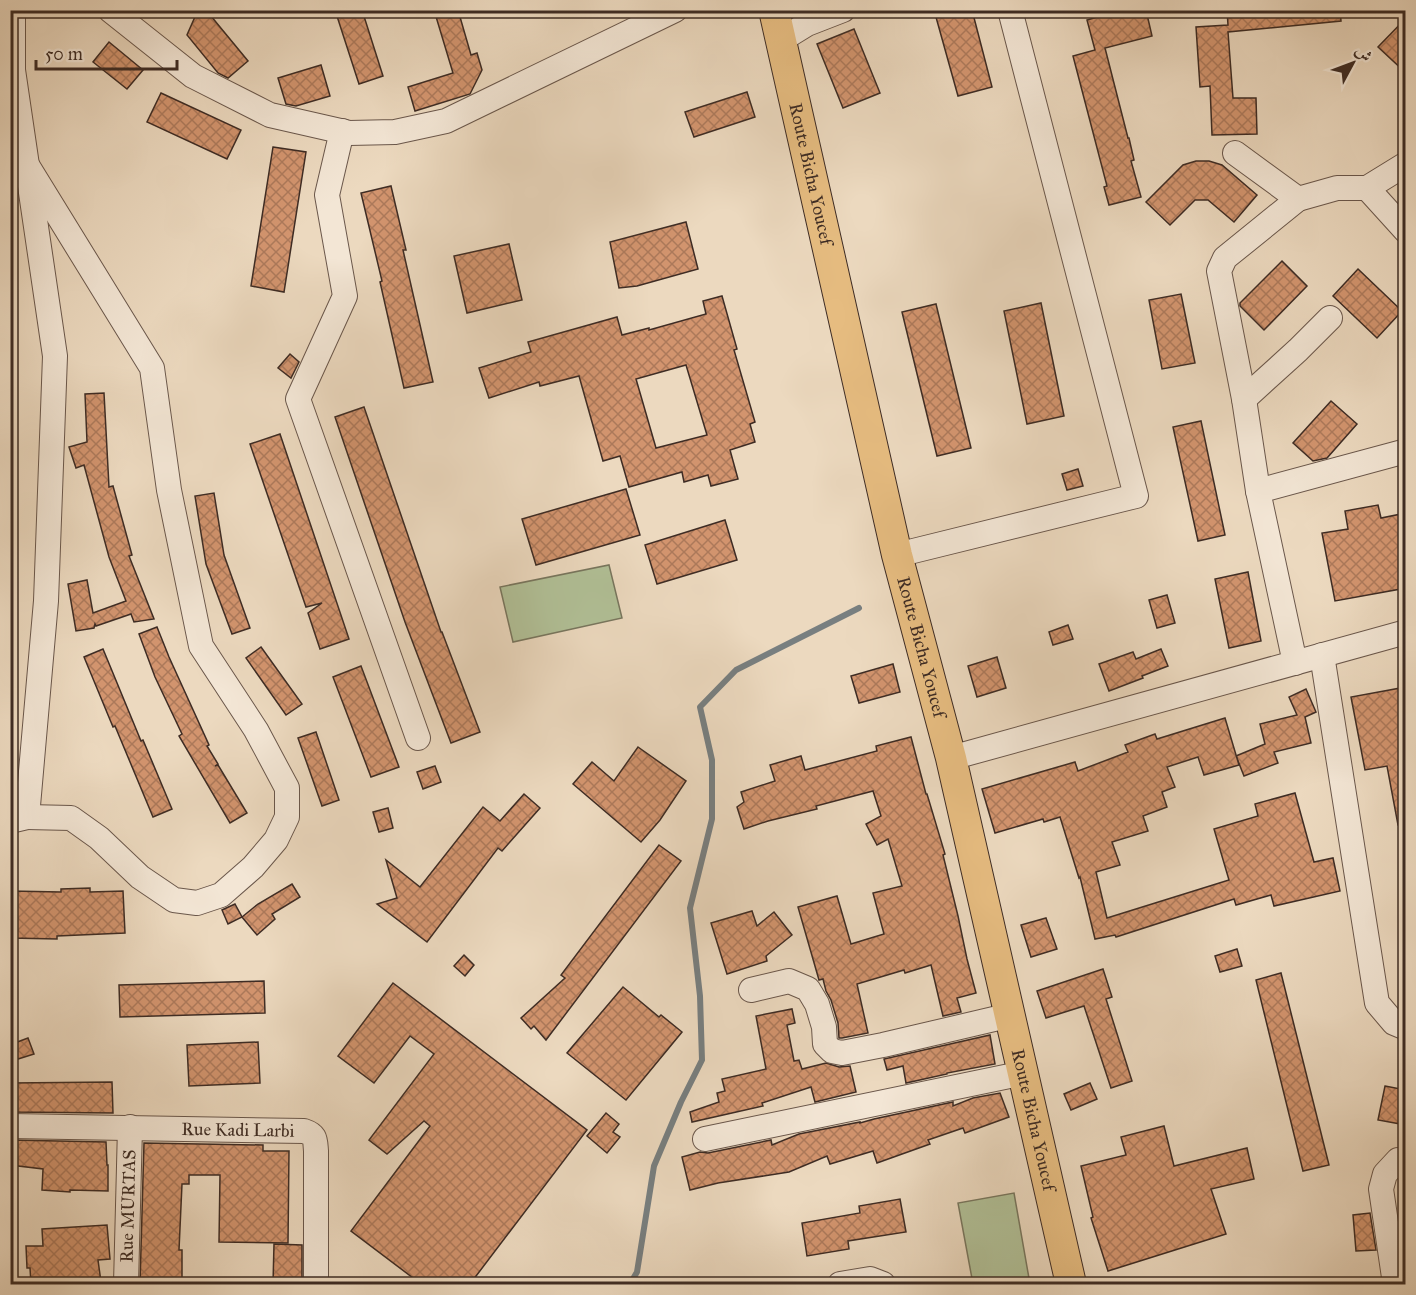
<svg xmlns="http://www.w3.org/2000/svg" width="1416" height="1295" font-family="'IM FELL Great Primer',Amiri,serif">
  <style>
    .pitch { fill: #b1c097; stroke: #78765e; stroke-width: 1.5 }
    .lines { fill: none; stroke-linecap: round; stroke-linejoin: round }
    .stream { stroke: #787f80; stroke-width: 6 }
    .building { fill: url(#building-cross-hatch); stroke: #3e2c24; stroke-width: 1.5; fill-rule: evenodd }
    .minor-casing { stroke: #6a574b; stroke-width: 26 }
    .major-casing { stroke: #3e2c24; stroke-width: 32 }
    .minor { stroke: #f3e6d5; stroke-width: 24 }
    .major { stroke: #e6bc80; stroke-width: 30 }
    .labels { text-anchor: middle; stroke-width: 6; stroke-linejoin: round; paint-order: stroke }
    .street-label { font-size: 18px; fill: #3e2c24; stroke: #f3e6d5 }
  </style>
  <defs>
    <pattern id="building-cross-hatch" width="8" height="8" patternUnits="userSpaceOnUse" patternTransform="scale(1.5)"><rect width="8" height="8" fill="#d2946e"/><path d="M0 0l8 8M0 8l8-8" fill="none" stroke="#ac795a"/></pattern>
  </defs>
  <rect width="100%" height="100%" fill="#ecd9bf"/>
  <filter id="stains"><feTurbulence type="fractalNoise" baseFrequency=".00333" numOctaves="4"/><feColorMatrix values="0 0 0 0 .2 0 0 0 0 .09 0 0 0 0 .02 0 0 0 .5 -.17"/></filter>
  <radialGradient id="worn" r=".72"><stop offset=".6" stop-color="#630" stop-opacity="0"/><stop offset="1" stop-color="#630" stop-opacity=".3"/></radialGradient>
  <!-- pitch -->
  <g class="pitch">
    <path d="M609,565L622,618L513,642L500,587Z"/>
    <path d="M1014,1193L1030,1284H973L958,1203Z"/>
  </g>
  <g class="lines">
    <!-- stream -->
    <path class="stream" d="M630,1284L637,1272L654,1166L681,1102L702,1060L700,996L690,908L712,819V760L700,707L736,670L859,608"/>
  </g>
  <!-- building -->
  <g class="building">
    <path d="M198,10H206L248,61L228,78L218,73L187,35Z"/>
    <path d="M335,10H362L383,76L359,84Z"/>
    <path d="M434,10H458L471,55L477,53L482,70L470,94L415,111L408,87L453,73Z"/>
    <path d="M934,10H972L992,87L958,96Z"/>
    <path d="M1122,10H1146L1152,36L1105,48L1128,138H1127H1129L1134,160L1131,161L1141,197L1109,205L1104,187L1107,186L1073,56L1095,50L1087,20Z"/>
    <path d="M1227,10H1340L1341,21L1228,32L1233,98H1256L1257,134L1212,135L1210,86L1200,87L1196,27L1228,25Z"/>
    <path d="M1406,18V73L1378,47Z"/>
    <path d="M854,29L880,93L843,108L817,44Z"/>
    <path d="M109,42L143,70L127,89L93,62Z"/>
    <path d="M321,65L330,96L296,106L286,104L278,78Z"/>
    <path d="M747,92L755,117L694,137L685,112Z"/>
    <path d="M161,93L241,130L227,159L147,122Z"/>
    <path d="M273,147L306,152L284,292L251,286Z"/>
    <path d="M1196,161H1209L1222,165L1257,195L1234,222L1208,200H1195L1170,225L1146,202L1183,165Z"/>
    <path d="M391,186L406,250H403L433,382L404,388L380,282L382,281L361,193Z"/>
    <path d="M686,222L698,269L637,286L619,288L610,242Z"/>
    <path d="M509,244L522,300L467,313L454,256Z"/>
    <path d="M1282,261L1307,286L1264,330L1240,306V303Z"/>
    <path d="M1358,269L1402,311L1377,338L1333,296Z"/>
    <path d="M1181,294L1195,363L1162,369L1149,300Z"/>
    <path d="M722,296L737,349L734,350L755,422L750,424L755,442L730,450L738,479L711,486L708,475L684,482L682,472L629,487L620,456L603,461L579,376L540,386L539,382L489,398L479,368L531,352L528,342L617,317L622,335L649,328V330L706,314L703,301ZM686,365L707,435L656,448L636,379Z"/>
    <path d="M1041,303L1064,416L1027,424L1004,311Z"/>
    <path d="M936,304L971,448L937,456L902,312Z"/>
    <path d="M290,354L299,362L291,378L278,368Z"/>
    <path d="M104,393L109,487L113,486L132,555L129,556L154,619L134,622L131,614L96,626L95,624L94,628L76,631L68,584L87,580L93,613L126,601L109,557L84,465L76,468L69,447L87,442L85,394Z"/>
    <path d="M1331,401L1357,424L1327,458L1313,461L1293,443Z"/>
    <path d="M364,407L441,632H442L480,732L451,743L405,622L335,417Z"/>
    <path d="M1201,421L1225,535L1198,541L1173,427Z"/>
    <path d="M280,434L349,639L320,649L308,613L322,603L306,607L250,444Z"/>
    <path d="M1078,469L1083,486L1067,490L1062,474Z"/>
    <path d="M626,489L640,535L536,565L522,519Z"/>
    <path d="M214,493L224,555L250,628L232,634L206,564L195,496Z"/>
    <path d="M1378,505L1381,518L1406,513V588L1335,601L1322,533L1348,529L1345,511Z"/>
    <path d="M725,520L737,560L657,584L645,545Z"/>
    <path d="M1248,572L1261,641L1229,648L1215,579Z"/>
    <path d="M1167,595L1175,623L1157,628L1149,600Z"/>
    <path d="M1068,625L1073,639L1053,645L1049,632Z"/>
    <path d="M157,627L169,657L209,745L207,746L218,764L215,766L218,765L247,813L230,823L179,736L182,734L155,677L139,634Z"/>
    <path d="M261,647L302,704L286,715L246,658Z"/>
    <path d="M103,649L141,741L143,740L172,809L153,817L115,726L113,727L84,657Z"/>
    <path d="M1161,649L1168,666L1142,676L1143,678L1109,691L1099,664L1133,652L1136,659Z"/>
    <path d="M997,657L1006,688L977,697L968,666Z"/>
    <path d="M893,664L900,692L859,703L851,676Z"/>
    <path d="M361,666L399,767L371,777L333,677Z"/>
    <path d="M1406,687V824L1398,825L1387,766L1365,770L1351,697Z"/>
    <path d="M1306,689L1316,712L1305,717L1311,743L1274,752L1278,763L1244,776L1236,756L1265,744L1260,724L1297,715L1289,697Z"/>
    <path d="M1225,718L1239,765L1204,775L1198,757L1167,767L1175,787L1162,792L1167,807L1143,816L1148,831L1112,842L1120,865L1096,872L1107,918L1229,880L1214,829L1258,816L1255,804L1295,793L1314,862L1333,858L1340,891L1274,906L1271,895L1236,905L1234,899L1116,937L1115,935L1095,939L1080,877L1079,878L1060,817L1044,822L1043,819L995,833L982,789L1075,762L1078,771L1128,752L1125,745L1155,734L1157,739Z"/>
    <path d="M316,732L339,800L322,806L298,738Z"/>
    <path d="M911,737L926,794H927L945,854L943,855L958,916L967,959L976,993L957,998L961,1012L943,1016L931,965L905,973L904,970L857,984L868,1033L842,1038H839L838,1023L831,1000L826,991L823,979L819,980L798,907L837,896L851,944L884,934L873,893L902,886L888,839L877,845L866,824L881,816L873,791L816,806L817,809L768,821L744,829L737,807L744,802L741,792L775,781L770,765L801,756L805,770L877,751L876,746Z"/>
    <path d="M638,747L686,781L660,820L641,842L573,784L592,762L614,781Z"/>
    <path d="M435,766L441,782L423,789L417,772Z"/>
    <path d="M524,794L540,808L502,851L498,848L427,942L377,904L397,898L386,860L420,887L483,807L500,821Z"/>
    <path d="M388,808L393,828L379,832L373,812Z"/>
    <path d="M659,845L681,861L546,1040L534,1026L531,1029L521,1018L565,978L561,975Z"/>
    <path d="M292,884L300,897L272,914L275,919L257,935L242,917L258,904Z"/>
    <path d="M90,888V892L123,891L125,933L57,936V939L10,938V891L61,892V889Z"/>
    <path d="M235,904L242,917L228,924L222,910Z"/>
    <path d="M752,911L757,926L774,912L792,935L766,956L767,961L727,974L711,923Z"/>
    <path d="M1046,918L1057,949L1031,957L1021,925Z"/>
    <path d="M1237,949L1242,966L1220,972L1215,956Z"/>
    <path d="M464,955L474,965L465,976L454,966Z"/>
    <path d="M1103,969L1112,997L1106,999L1132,1081L1111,1088L1084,1006L1046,1018L1037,991Z"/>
    <path d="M1281,973L1329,1165L1303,1171L1256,980Z"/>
    <path d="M264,981L265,1013L120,1017L119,985Z"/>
    <path d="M393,983L587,1130L470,1284H421L351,1231L430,1126L424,1121L387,1154L369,1140L434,1054L410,1036L374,1083L338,1056Z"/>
    <path d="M623,987L659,1017L661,1015L682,1032L626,1100L567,1053Z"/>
    <path d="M792,1009L795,1023L787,1025L794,1061L799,1060L802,1069L826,1063L839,1067L850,1066L856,1092L815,1102L811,1087L762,1103L763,1106L692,1122L690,1112L719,1102L717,1093L725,1091L722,1079L766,1069L756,1016Z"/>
    <path d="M990,1035L995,1064L947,1073V1074L906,1083L903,1066L887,1070L884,1059Z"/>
    <path d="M28,1038L34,1054L18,1059L12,1044Z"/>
    <path d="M258,1042L260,1083L189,1086L187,1045Z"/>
    <path d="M112,1082L113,1113L10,1112V1083Z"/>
    <path d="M1090,1083L1097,1099L1071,1110L1064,1094Z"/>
    <path d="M1385,1086L1406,1090V1125L1378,1120Z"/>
    <path d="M1000,1093L1009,1117L965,1133L963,1128L928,1140L930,1144L877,1163L873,1151L830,1164L827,1156L789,1172L718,1183L690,1190L682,1157L700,1152L708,1153L771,1140L772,1145L799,1134L860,1122V1123L874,1119L953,1102V1106L973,1098Z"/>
    <path d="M606,1113L619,1124L613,1132L620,1137L607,1153L587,1136Z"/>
    <path d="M1164,1126L1174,1166L1247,1148L1254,1179L1211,1189L1226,1234L1108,1271L1091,1218L1093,1217L1081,1166L1126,1155L1121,1137Z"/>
    <path d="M10,1140L106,1142L107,1165H108V1191L70,1190V1192L42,1190L43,1169L10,1165Z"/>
    <path d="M144,1143L263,1145V1151H289L288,1243L219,1242L220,1175H189V1184H182L179,1250H182V1284H140Z"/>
    <path d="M900,1199L906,1232L848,1241L849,1249L807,1256L802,1223L860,1213L859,1206Z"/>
    <path d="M1370,1213L1376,1250L1356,1251L1353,1215Z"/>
    <path d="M107,1225L110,1259L98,1260L101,1282L83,1284H31L30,1268H27L26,1246H43L42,1229Z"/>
    <path d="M274,1244L302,1245V1284H273Z"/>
  </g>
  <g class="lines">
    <!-- minor casing -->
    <g class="minor-casing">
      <g id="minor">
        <path d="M110,10L193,76L270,115L349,133L395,132L446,121L675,10"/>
        <path d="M781,40L807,24L843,10"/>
        <path d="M342,131L327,195L345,296L298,399L418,738"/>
        <path d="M10,150L27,165L152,368L169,490L201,646L256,730L287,788V817L276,840L253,867L221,895L197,903L174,900L140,877L99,838L71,818L27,817"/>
        <path d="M1235,153L1298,199L1337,188H1367L1406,164"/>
        <path d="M1367,188L1406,231"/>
        <path d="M1244,399L1298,350L1330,318"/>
        <path d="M1258,491L1406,451"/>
        <path d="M897,555L1136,496L1010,10"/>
        <path d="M1322,655L1377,1003L1394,1023L1406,1028"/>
        <path d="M1295,663L1258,491L1244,399L1219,271L1225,258L1298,199"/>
        <path d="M951,758L1406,632"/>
        <path d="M10,821L27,817L46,601L55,356L13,70V10"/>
        <path d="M751,990L789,981L808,989L817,1004L824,1027L825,1044L832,1051L842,1053L883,1045L1011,1015"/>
        <path id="s1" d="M10,1126L304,1131C316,1135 315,1139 316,1151V1284"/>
        <path d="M705,1139L1024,1073"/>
        <path id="s2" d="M126,1284L130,1127"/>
        <path d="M840,1284L870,1279L883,1284"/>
        <path d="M1395,1284L1381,1189L1385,1174L1398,1160H1406"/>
      </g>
    </g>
    <!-- major casing -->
    <g class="major-casing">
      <g id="major">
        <path id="s3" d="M774,10L897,555L951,758L1071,1284"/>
      </g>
    </g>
    <!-- minor -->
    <use href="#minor" class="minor"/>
    <!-- major -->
    <use href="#major" class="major"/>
  </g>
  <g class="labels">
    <!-- street labels -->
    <g class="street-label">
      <text dy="6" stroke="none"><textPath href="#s3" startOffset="168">Route Bicha Youcef</textPath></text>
      <text dy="6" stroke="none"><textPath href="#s3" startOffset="654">Route Bicha Youcef</textPath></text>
      <text dy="6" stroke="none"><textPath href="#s3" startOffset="1140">Route Bicha Youcef</textPath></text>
      <text dy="6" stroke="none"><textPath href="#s1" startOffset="228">Rue Kadi Larbi</textPath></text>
      <text dy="6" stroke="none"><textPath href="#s2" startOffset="78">Rue MURTAS</textPath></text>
    </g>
  </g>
  <!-- margin -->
  <rect width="1416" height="1295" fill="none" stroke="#ecd9bf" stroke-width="36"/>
  <rect x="12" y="12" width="1392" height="1271" fill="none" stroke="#3e2c24" stroke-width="3"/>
  <rect x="18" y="18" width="1380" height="1259" fill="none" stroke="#3e2c24" stroke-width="1.5"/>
  <!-- north arrow -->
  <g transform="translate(1353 63) rotate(49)" stroke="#f3e6d5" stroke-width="4.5" paint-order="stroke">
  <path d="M0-4.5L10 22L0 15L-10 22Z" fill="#3e2c24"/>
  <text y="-9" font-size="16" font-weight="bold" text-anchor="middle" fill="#3e2c24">ش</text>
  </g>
  <!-- scale -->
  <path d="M36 60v9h141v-9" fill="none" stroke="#3e2c24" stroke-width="3"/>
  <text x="45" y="60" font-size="18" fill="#3e2c24" stroke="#f3e6d5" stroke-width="4.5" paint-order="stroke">50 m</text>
  <rect width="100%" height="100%" filter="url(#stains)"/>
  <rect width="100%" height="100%" fill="url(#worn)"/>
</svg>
